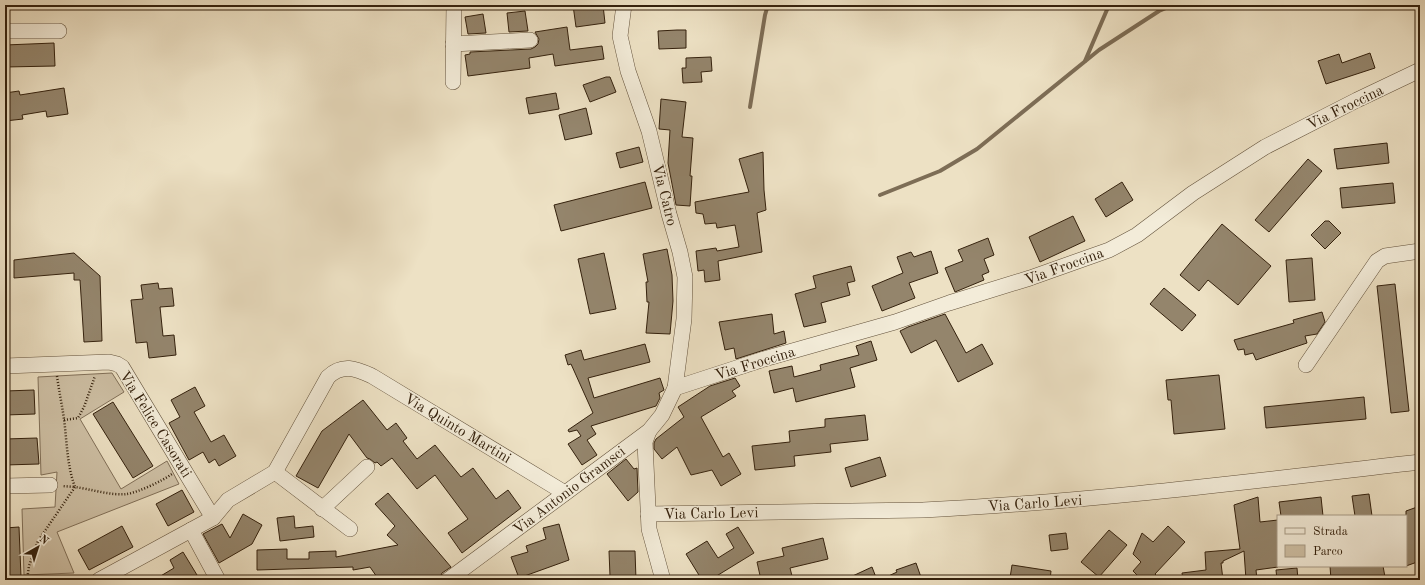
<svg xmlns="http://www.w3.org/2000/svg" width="1425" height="585" font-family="'Old Standard TT',serif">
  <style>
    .green { fill: #cec0a5; stroke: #817059 }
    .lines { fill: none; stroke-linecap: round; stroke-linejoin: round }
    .stream { stroke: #7d6d56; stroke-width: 4 }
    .building { fill: #94856c; stroke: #34210d }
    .minor-casing { stroke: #62513b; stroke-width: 16 }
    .path { stroke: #34210d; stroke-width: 2.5; stroke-dasharray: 1 2; stroke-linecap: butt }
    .minor { stroke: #f3ecd9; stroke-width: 15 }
    .labels { text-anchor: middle; stroke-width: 3; stroke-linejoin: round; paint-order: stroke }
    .street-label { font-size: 15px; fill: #34210d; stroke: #f3ecd9 }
  </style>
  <rect width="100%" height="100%" fill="#ede1c4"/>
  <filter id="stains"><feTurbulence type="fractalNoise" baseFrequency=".005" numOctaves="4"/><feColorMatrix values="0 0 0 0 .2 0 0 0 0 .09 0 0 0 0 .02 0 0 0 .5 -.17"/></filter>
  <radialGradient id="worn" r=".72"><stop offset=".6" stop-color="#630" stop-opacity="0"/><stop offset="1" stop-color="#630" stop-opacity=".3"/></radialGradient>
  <!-- green -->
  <path class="green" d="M112,373L124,392L80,419L121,489L167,461L179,484L57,532L74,573L24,575L22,509L55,507L57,472L41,475L38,377Z"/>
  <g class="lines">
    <!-- stream -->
    <g class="stream">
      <path d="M1085,61L1109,5"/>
      <path d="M750,107L765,15L768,5"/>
      <path d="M880,195L940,171L977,149L1099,50L1159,11L1173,5"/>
    </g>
  </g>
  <!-- building -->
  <g class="building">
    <path d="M573,5H603L605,23L576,27Z"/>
    <path d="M525,11L528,31L509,32L507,13Z"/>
    <path d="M483,14L486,33L468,34L465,17Z"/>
    <path d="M567,27L570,50L602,46L604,59L555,66L553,54L529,58L530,68L468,76L465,55L470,54V52L531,49L535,47L538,44L539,39L535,32Z"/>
    <path d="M677,30H686V48L659,49L658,31Z"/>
    <path d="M54,43L55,66L5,67V45Z"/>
    <path d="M1370,53L1375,68L1326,84L1318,61L1339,54L1342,63Z"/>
    <path d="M711,57L712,71L701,72L702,82L683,83L682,68H686V58Z"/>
    <path d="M606,77H610L616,92L590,102L583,85Z"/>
    <path d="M64,88L68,114L47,117L46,111L22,115L23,119L5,121V93L19,91L20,95Z"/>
    <path d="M556,93L559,109L529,114L526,98Z"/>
    <path d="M661,99L686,102L682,137L693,138L690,176H692L690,206L676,205L668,163L670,130L659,129Z"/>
    <path d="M586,108L592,134L565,140L559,115Z"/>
    <path d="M1387,143L1389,163L1337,169L1334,149Z"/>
    <path d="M639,147L643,162L620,168L616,153Z"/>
    <path d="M763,152L764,190L766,210L757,213L762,252L718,261L720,280L705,282L704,270L698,271L696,251L716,248L717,251L739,247L735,225L717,228L716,223L705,224L703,214L696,213L695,202L749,192L739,159Z"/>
    <path d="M1308,159L1322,171L1269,232L1255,220Z"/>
    <path d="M645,182L652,208L561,231L554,205Z"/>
    <path d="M1122,182L1133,200L1106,217L1095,199Z"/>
    <path d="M1393,183L1395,203L1342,208L1340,188Z"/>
    <path d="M1073,216L1085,241L1040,262L1029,237Z"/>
    <path d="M1325,221H1329L1341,233L1325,249L1311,235Z"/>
    <path d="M1222,224L1271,266L1238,305L1208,280L1199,291L1180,275Z"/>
    <path d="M988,238L994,255L984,259L989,272L982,275L984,280L955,292L945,268L963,261L958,250Z"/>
    <path d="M667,249L672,275L673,301L670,334L646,333L649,302H647L646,282H648L643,254Z"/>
    <path d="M931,251L938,273L909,283L915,298L882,311L872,286L903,273L897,257L911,252L914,257Z"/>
    <path d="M74,253L100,276L102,341L84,342L80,280H74V273L14,278V260Z"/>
    <path d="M604,253L616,309L590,314L578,259Z"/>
    <path d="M1312,258L1315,300L1289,302L1286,260Z"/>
    <path d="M851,266L855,281L847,283L850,295L821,303L826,322L804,327L795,294L816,288L813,276Z"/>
    <path d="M158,283L159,289L172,288L174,306L160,307L163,336L174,335L176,355L149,358L147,342L136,343L131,300L143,299L141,285Z"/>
    <path d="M1395,284L1409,411L1391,413L1377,286Z"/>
    <path d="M1164,288L1196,315L1182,331L1150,304Z"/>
    <path d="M1322,312L1325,322L1317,334L1305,336L1307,343L1256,360L1253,353L1245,355L1244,349L1238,350L1234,340L1294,323L1293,320Z"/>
    <path d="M772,314L774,334L784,331L786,343L736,359L734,348L725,350L719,322Z"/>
    <path d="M945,314L966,353L982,344L993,364L958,382L936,340L911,353L900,331L908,327Z"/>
    <path d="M871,341L877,360L850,368L855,387L796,402L793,388L774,393L769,371L792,366L794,377L821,370L820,365L859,355L856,346Z"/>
    <path d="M645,344L650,362L588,378L594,398L660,378L664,390L659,393L660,398L656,406L591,426L596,434L587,440L597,455L582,465L568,444L581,436L577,430L569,432L568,430L593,413L571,364L568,365L565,355L581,350L584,360Z"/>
    <path d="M1219,375L1225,429L1174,434L1171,400H1168L1166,380Z"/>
    <path d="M735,378L740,386L732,391L736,396L701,417L723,457L729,453L741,474L721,486L712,470L691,475L677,447L662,459L654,449V443L656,439L684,417L678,407L710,386Z"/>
    <path d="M195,387L205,406L194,412L211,442L224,435L236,456L219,466L215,459L209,463L203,452L189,460L169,423L180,417L171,400Z"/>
    <path d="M34,390L35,414L5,415V391Z"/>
    <path d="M1364,397L1366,419L1266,428L1264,407Z"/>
    <path d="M363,400L387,430L396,423L407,438L403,441L417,459L435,445L461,477L473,468L496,499L508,490L521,508L462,553L448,533L468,519L435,475L417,489L392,458L381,466L377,462L375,463L370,459L367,458L349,434L318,488L296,476L322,431Z"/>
    <path d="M113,402L153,466L133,478L93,414Z"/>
    <path d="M865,415L868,440L830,444L831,452L794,456L795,466L755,470L752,446L790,442L789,431L825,427V419Z"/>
    <path d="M37,438L39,464L5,465V439Z"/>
    <path d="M880,457L886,476L851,487L845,468Z"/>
    <path d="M626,459L634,469L637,468L638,492L628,501L607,474Z"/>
    <path d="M182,490L194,512L168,526L156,504Z"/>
    <path d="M388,493L451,567L442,573L439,580H379L370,567L353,570V567L257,570V550L287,549V559H309V552L336,551V557L398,545L387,535L395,526L375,504Z"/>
    <path d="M1369,494L1372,516H1355L1352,496Z"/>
    <path d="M1258,497L1260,522L1278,520V567L1256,570L1257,580H1246L1244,551L1223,561V563H1221L1223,580H1183L1182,573L1206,570L1205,552L1240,549L1234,505Z"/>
    <path d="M1321,497L1323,516H1281L1279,502Z"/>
    <path d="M1420,506V561L1406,566V511Z"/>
    <path d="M243,514L262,525L252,544L219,563L203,534L222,524L230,538Z"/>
    <path d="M294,516L295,528L313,526L314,537L280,541L277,518Z"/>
    <path d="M559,524L569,560L519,578L511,557L528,552L526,546L546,539L543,528Z"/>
    <path d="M122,526L133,547L89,570L78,550Z"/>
    <path d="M1168,526L1185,542L1155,574L1161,580H1142L1133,571L1141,562L1133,554L1142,533L1153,542Z"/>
    <path d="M19,527L21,577L5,578V528Z"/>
    <path d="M738,527L754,553L710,580H702L686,554L707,541L718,558L734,548L726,534Z"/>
    <path d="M1109,530L1127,545L1099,577L1081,562Z"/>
    <path d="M1066,533L1068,549L1051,551L1049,535Z"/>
    <path d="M823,538L828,559L790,568L792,576L776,580H761L757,562L784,556L782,548Z"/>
    <path d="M609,551H635L636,580H614V576H610Z"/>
    <path d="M183,552L197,575L188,580H154L174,568L170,560Z"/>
    <path d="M916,563L922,580H880L897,572L896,570Z"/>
    <path d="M1012,565L1051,571L1050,580H1023L1010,578Z"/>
    <path d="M1330,566H1383L1385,577L1358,580H1331Z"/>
    <path d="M872,567L877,580H844Z"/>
    <path d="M1297,568L1298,580H1277L1276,570Z"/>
  </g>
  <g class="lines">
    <!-- minor casing -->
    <g class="minor-casing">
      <g id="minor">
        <path d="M5,31H59"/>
        <path d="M453,44L530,40"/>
        <path d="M453,82L454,5"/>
        <path d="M1306,365L1377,261L1385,256L1420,251"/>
        <path d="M5,366L109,362L117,364L122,367L213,518L99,580"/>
        <path d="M675,388L764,359L895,322L949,303L1030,278L1109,250L1137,235L1193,193L1265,147L1357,100L1420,70"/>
        <path d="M649,431L645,442L649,529L663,580"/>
        <path d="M275,472L350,529"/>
        <path d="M5,486L50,485"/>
        <path d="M322,509L367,467"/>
        <path d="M648,514L923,510C1089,502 1254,481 1420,462"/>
        <path d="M213,518L228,500L275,472L328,377C343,363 356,369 372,376L565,493"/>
        <path d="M191,530L218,580"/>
        <path d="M448,580L649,431L662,415L675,388L684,319L685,277L680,252L669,214L649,131L628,71L620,36L624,5"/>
      </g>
    </g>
    <!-- path -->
    <g class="path">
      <path d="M57,376C59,391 62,405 64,419C67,442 67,466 75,487L62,486"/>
      <path d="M64,420L78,418L84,407L95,376"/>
      <path d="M27,580L29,566L38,541L75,487C90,489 112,496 127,494C139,492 162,481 172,474"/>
    </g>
    <!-- minor -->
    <use href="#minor" class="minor"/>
  </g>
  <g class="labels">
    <!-- street labels -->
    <g class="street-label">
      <text transform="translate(1345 107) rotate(-26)" y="5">Via Froccina</text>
      <text transform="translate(665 195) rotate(76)" y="5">Via Catro</text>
      <text transform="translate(1064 266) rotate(-20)" y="5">Via Froccina</text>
      <text transform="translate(755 363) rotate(-17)" y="5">Via Froccina</text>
      <text transform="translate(156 424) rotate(58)" y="5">Via Felice Casorati</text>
      <text transform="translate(458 428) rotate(31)" y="5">Via Quinto Martini</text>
      <text transform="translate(569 490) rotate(-37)" y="5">Via Antonio Gramsci</text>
      <text transform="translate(1035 503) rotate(-4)" y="5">Via Carlo Levi</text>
      <text transform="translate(711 513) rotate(-1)" y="5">Via Carlo Levi</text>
    </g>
  </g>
  <!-- margin -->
  <rect width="1425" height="585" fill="none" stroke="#ede1c4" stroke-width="20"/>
  <rect x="6" y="6" width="1413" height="573" fill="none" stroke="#34210d" stroke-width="2"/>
  <rect x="10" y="10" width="1405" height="565" fill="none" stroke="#34210d"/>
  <!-- legend -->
  <rect x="1277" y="515" width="130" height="52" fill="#f3ecd9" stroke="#a79b87"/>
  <rect x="1285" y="528" width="20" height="6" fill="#f3ecd9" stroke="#a79b87"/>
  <text x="1313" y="535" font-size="12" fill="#34210d">Strada</text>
  <rect x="1285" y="545" width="20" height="12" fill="#cec0a5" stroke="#a79b87"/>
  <text x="1313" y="555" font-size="12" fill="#34210d">Parco</text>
  <!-- north arrow -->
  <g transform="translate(38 547) rotate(39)" stroke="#f3ecd9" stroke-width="3" paint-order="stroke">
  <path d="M0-3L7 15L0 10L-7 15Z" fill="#34210d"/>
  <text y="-6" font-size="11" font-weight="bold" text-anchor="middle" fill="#34210d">N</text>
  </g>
  <rect width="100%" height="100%" filter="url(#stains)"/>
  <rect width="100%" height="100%" fill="url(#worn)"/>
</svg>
